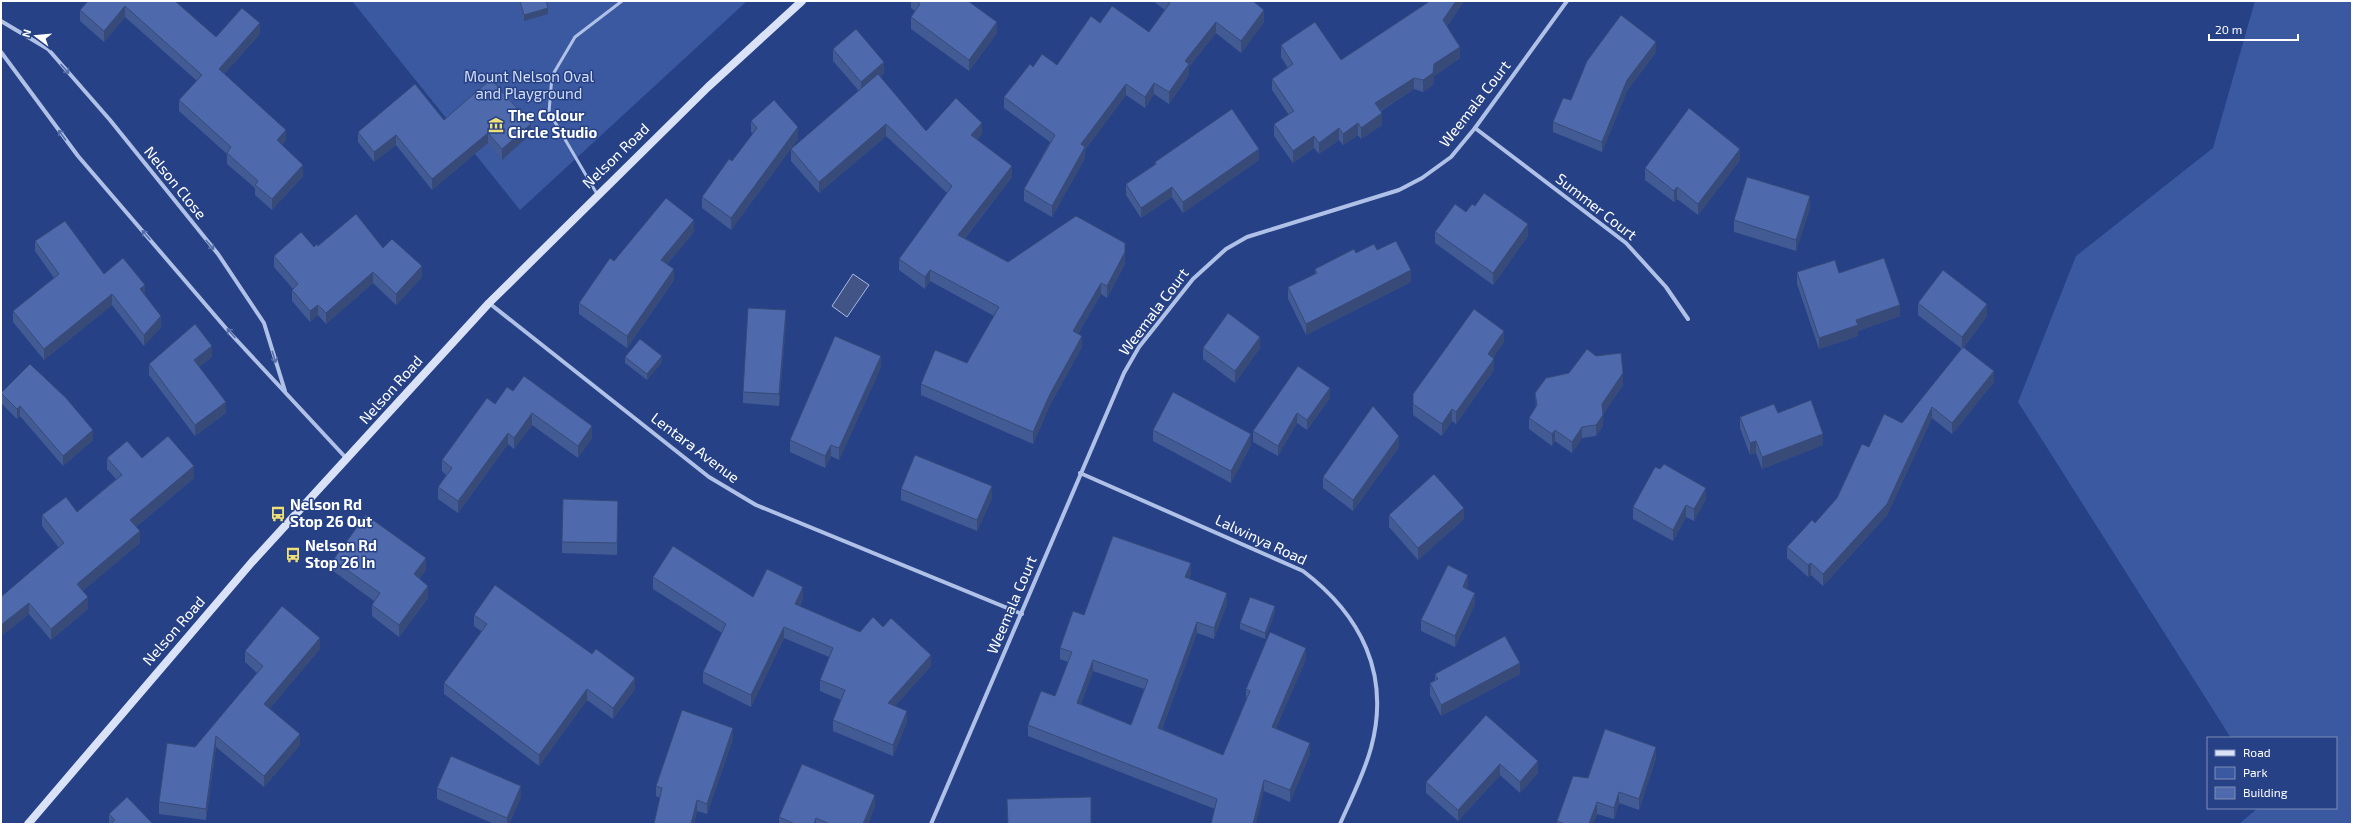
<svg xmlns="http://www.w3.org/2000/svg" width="2353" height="825" font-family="'Exo 2',sans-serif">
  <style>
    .green { fill: #3b59a1 }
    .water { fill: #425486; stroke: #a4bae8 }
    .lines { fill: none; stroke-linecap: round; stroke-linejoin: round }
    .lane { stroke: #b0c1e8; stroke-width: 3 }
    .street { stroke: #b0c1e8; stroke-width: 4 }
    .secondary { stroke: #dae2f7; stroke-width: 8 }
    .wall { fill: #435b94; fill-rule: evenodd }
    .shaded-wall { fill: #374a78 }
    .building { fill: #4e6aac; stroke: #374a78; fill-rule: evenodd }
    .oneway { stroke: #566ea8 }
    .labels { text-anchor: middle; stroke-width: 3; stroke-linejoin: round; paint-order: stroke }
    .park-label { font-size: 15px; fill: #d4def6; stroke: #264185 }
    .street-label { font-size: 15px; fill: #fff; stroke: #264185 }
    .poi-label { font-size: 15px; font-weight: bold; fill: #fff; stroke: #264185; text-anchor: start }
  </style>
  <rect width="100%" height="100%" fill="#264185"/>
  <!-- green -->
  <g class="green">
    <path d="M352,1H747L520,210Z"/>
    <path d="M2255,1H2352V824H2239L2258,808H2336V738H2231L2018,402L2076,256L2213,148Z"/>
  </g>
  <!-- water -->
  <path class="water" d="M853,274L869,285L847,317L832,306Z"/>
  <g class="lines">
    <!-- lane -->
    <path class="lane" d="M597,194L549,112L552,76L575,37L622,1"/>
    <!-- street -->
    <g class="street">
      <path d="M1,21L48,49L110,120L218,254L264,323L285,391"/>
      <path d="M1,52L78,156L230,333L347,459"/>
      <path d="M1475,128L1626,243L1666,287L1688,319"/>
      <path d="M489,303L709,477L756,505L1022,614"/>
      <path d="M1080,473L1303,571C1361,615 1391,674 1371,748C1364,774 1351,799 1340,824"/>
      <path d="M931,824L1124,373L1139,347L1193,279L1226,249L1247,237L1399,190L1422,178L1451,157L1475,128L1567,1"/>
    </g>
    <!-- secondary -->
    <path class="secondary" d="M28,824L252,562L489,303L708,87L802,1"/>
  </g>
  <!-- wall -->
  <g class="wall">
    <path d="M175,1L216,37L260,34L224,74L286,140L282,145L303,176L272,210L255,195V188L227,164V154L179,111V100L197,81L125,17L104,42L80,21V10Z"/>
    <path d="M519,1H546L548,14L524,21Z"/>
    <path d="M911,1H972L971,3L997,33L969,71L911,29V17L915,11L911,8Z"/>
    <path d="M1153,1H1253L1264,22L1241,53L1216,33L1189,67V75L1169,104L1154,94L1145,108L1126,95L1085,150V158L1052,217L1024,201V189L1050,142L1004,108V97L1033,67L1057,65L1100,23L1149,32L1165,10Z"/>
    <path d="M1430,1H1464L1447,26L1460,58L1434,76L1433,85L1423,92L1414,89L1381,111L1382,125L1361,139L1358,135L1343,145L1339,140L1319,154L1314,148L1293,163L1274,136V124L1289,115L1272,90V79L1288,68L1281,57V45L1341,60Z"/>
    <path d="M833,49L884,73L880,77L926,131L982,134L977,140L1012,177L965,238L1008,262L1125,264L1107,298L1101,294L1078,334L1082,347L1050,405L1033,444L921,395V384L967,363L994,316L930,281L925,289L899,270V259L947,193L886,136L819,193L791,161V149L859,91L833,61Z"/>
    <path d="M1656,52L1627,91L1602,152L1553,132V122L1571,100Z"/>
    <path d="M444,120L531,134L502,160L488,143L432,190L396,145L374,162L358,142V132Z"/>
    <path d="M751,121L798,139L731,230L702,208V197L732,161L753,134L751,132Z"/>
    <path d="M1259,160L1183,213L1172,197L1141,218L1126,195V184L1155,165V162Z"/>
    <path d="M1740,160L1698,215L1677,199L1674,202L1645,180V168Z"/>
    <path d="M1810,208L1796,251L1734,232V220Z"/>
    <path d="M1466,212L1528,236L1493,285L1435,243V232Z"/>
    <path d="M694,232L667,264L674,280L627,348L579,314V303L614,261Z"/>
    <path d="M35,241L145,295L161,327L144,346L112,305L44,360L13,322V311L54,278L35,251Z"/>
    <path d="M318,246L383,248L422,277L396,305L373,283L326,324L318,315L310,322L292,301V290L293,289L274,267V256Z"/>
    <path d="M1377,250L1411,282L1306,335L1288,299V287L1315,274V269L1356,253Z"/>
    <path d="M1797,272L1839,273L1900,316L1858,331V336L1819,349L1797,284Z"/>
    <path d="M1918,303L1987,316L1964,347L1994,382L1952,434L1932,418L1887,515L1823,586L1811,575L1808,577L1787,558V547L1815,523L1837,498L1902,423L1962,349L1918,315Z"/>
    <path d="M786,322L779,406L743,403V392Z"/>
    <path d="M1504,342L1493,358L1494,370L1456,424L1452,421L1442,436L1413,415V394Z"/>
    <path d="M1203,348H1260L1235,383L1203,359Z"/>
    <path d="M212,357L199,367L226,413L195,436L149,375V364Z"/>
    <path d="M625,357L662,362L647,380L625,363Z"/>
    <path d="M881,367L839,460L831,456L825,468L790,452V440Z"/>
    <path d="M1623,385L1603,414V426L1596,436L1582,438L1572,453L1555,441L1552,446L1529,429V418L1536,408L1535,393Z"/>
    <path d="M513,391L592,438L578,458L532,425L514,449L508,444L458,513L438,499V487L446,475L442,471V460L495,404Z"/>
    <path d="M1,393L93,440L63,466L20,416L17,419L1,403Z"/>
    <path d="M1330,398L1307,430L1297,423L1278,456L1253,442V431Z"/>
    <path d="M1778,413L1823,445L1762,469L1756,453L1750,455L1740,428V417Z"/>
    <path d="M1153,430L1251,445L1231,483L1153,441Z"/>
    <path d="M1399,447L1353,511L1323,488V477Z"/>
    <path d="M107,458H142L194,478L136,527L140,543L82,591L88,609L51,640L29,614L1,636V597L59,548L42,526V515L77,512L116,479L107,469Z"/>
    <path d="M901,489L992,498L977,531L901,500Z"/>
    <path d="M1706,499L1694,521L1686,517L1673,541L1633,519V507Z"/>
    <path d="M618,513L617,555L562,553V542Z"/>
    <path d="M1389,515L1464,519L1418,560L1389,527Z"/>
    <path d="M333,560L426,570L419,579L428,598L399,637L372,616V605L374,601L333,571Z"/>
    <path d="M1191,574L1189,579L1227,604L1214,639L1197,633L1162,729L1223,755L1246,700V689L1306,659L1276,728L1310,754L1290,802L1264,791L1215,809L1028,736V725L1055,696L1068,662L1060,659V648L1084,615ZM1093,671L1144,689L1131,725L1081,704Z"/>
    <path d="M653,577L753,597L803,598L800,606L860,632L883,627L931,666L895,706L907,722L893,756L833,731V720L841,700L820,691V680L829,657L784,638L751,707L703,683V672L722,633L653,589Z"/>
    <path d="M1468,586L1467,589L1475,604L1455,647L1421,631V620Z"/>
    <path d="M1275,612L1265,639L1240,629V623Z"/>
    <path d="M474,615L635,689L613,719L587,700L539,766L444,694V683L482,632L474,626Z"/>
    <path d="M320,649L270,708L300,745L264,787L216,747L206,820L159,814V802L195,747L257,673L245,662V651Z"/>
    <path d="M1435,674H1520L1441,716L1430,695V683L1435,681Z"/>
    <path d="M1486,715L1538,773L1520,793L1500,775L1458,821L1426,793V782Z"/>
    <path d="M733,739L707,814L697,811L694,824H654L660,798L656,796V786Z"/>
    <path d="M1656,758L1639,810L1619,803L1614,819L1597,814L1593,824H1557V821L1588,778Z"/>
    <path d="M437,788L521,797L509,824H494L437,799Z"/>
    <path d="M875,806L868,824H779V817Z"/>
    <path d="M109,814L153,824H109Z"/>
  </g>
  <!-- shaded-wall -->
  <g class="shaded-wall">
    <path d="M1456,1H1464L1443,31V20Z"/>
    <path d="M125,6V17L104,42V31Z"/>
    <path d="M548,8V14L524,21V15Z"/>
    <path d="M1264,10V22L1241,53V41Z"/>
    <path d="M997,22V33L969,71V60Z"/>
    <path d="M1216,22V33L1189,67V75L1169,104V92L1185,61Z"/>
    <path d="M260,23V34L219,80V69Z"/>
    <path d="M1656,42V52L1627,91L1602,152V142L1627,80Z"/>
    <path d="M1460,47V58L1434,76L1433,85L1423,92V80L1434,64Z"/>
    <path d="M884,62V73L861,93V82Z"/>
    <path d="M1414,78V89L1375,114V103Z"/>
    <path d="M1154,83V94L1145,108V97Z"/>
    <path d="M1126,84V95L1085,150V158L1052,217V206L1081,144Z"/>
    <path d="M1382,113V125L1361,139V128Z"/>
    <path d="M982,123V134L971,146V135Z"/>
    <path d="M1358,123V135L1343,145V134Z"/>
    <path d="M531,124V134L502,160V149Z"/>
    <path d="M886,124V136L819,193V182Z"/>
    <path d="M798,127V139L731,230V218Z"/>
    <path d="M1339,128V140L1319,154V143Z"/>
    <path d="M286,130V140L277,150V140Z"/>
    <path d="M488,133V143L432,190V179Z"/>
    <path d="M396,135V145L374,162V152Z"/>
    <path d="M1314,136V148L1293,163V151Z"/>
    <path d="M1259,149V160L1183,213V202Z"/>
    <path d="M1740,149V160L1698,215V204Z"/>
    <path d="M303,165V176L272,210V199Z"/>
    <path d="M1012,166V177L958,246V235Z"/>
    <path d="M1172,187V197L1141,218V208Z"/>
    <path d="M1677,187V199L1674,202V191Z"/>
    <path d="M1810,196V208L1796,251V240Z"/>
    <path d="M694,220V232L661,271V260Z"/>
    <path d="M1528,224V236L1493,285V273Z"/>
    <path d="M1125,252V264L1107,298V286Z"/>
    <path d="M422,266V277L396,305V294Z"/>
    <path d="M674,269V280L627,348V336Z"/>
    <path d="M930,270V281L925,289V277Z"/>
    <path d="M1411,270V282L1306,335V324Z"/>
    <path d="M373,272V283L326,324V313Z"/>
    <path d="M1101,283V294L1073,342V331Z"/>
    <path d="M145,285V295L140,300V289Z"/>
    <path d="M112,294V305L44,360V349Z"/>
    <path d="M1987,304V316L1962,349V337Z"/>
    <path d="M318,305V315L310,322V311Z"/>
    <path d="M1900,305V316L1858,331V336L1819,349V338L1856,320Z"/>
    <path d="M786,310V322L779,406V394Z"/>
    <path d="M161,316V327L144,346V335Z"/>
    <path d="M1504,331V342L1488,366V354Z"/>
    <path d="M1082,336V347L1050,405L1033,444V432L1050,394Z"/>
    <path d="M1260,337V348L1235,383V371Z"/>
    <path d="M212,346V357L194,371V360Z"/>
    <path d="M662,356V362L647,380V374Z"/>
    <path d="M881,356V367L839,460V448Z"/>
    <path d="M1494,359V370L1456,424V412Z"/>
    <path d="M1994,371V382L1952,434V423Z"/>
    <path d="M1623,373V385L1602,416V404Z"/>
    <path d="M1330,388V398L1307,430V420Z"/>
    <path d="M226,402V413L195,436V425Z"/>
    <path d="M20,406V416L17,419V409Z"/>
    <path d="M1932,407V418L1887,515L1823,586V574Z"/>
    <path d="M1452,409V421L1442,436V424Z"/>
    <path d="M532,413V425L514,449V438Z"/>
    <path d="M1297,413V423L1278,456V446Z"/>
    <path d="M1603,415V426L1596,436V425Z"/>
    <path d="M592,426V438L578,458V446Z"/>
    <path d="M1582,427V438L1572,453V442Z"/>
    <path d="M93,430V440L63,466V456Z"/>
    <path d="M1555,430V441L1552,446V434Z"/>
    <path d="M508,433V444L458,513V501Z"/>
    <path d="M1251,434V445L1231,483V471Z"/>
    <path d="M1823,434V445L1762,469V457Z"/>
    <path d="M1399,436V447L1353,511V500Z"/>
    <path d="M1756,441V453L1750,455V443Z"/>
    <path d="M831,445V456L825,468V456Z"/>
    <path d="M194,466V478L130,532V520Z"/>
    <path d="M992,486V498L977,531V520Z"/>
    <path d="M1706,488V499L1694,521V509Z"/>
    <path d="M1686,505V517L1673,541V530Z"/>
    <path d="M1464,508V519L1418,560V548Z"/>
    <path d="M140,531V543L77,596V584Z"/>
    <path d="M426,558V570L414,586V574Z"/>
    <path d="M1191,563V574L1185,588V577Z"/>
    <path d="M1811,563V575L1808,577V565Z"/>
    <path d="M1468,575V586L1463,598V587Z"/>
    <path d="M428,586V598L399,637V625Z"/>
    <path d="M803,587V598L795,615V604Z"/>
    <path d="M1227,593V604L1214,639V628Z"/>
    <path d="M1475,593V604L1455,647V636Z"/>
    <path d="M88,597V609L51,640V629Z"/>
    <path d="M29,603V614L1,636V625Z"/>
    <path d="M1275,606V612L1265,639V633Z"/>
    <path d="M1197,622V633L1158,739V728Z"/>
    <path d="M784,627V638L751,707V695Z"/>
    <path d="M320,638V649L264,715V704Z"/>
    <path d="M1306,648V659L1272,738V727Z"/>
    <path d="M931,655V666L888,714V703Z"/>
    <path d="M1093,660V671L1077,714V703Z"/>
    <path d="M1520,663V674L1441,716V705Z"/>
    <path d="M635,678V689L613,719V708Z"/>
    <path d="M587,689V700L539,766V755Z"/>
    <path d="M907,711V722L893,756V745Z"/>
    <path d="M733,728V739L707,814V804Z"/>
    <path d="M300,734V745L264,787V776Z"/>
    <path d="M216,736V747L206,820V809Z"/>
    <path d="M1310,743V754L1290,802V790Z"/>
    <path d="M1656,747V758L1639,810V799Z"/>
    <path d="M1538,761V773L1520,793V782Z"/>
    <path d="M1500,764V775L1458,821V810Z"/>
    <path d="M1264,780V791L1256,824H1253Z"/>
    <path d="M521,786V797L509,824H507V818Z"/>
    <path d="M1619,792V803L1614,819V808Z"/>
    <path d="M875,795V806L868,824H863Z"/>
    <path d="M697,800V811L694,824H691Z"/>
    <path d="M1597,802V814L1593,824H1589Z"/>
    <path d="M816,818V824H814Z"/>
  </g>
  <!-- building -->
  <g class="building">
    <path d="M88,1H175L216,37L242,8L260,23L219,69L286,130L277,140L303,165L272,199L255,185L258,181L227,153L231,147L179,100L202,75L125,6L104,31L80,10Z"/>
    <path d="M520,1H546L548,8L524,15Z"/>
    <path d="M917,1H968L997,22L969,60L911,17L920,4Z"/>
    <path d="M1167,1H1253L1264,10L1241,41L1216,22L1185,61L1189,64L1169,92L1154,83L1145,97L1126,84L1081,144L1085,147L1052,206L1024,189L1055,135L1004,97L1030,64L1033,67L1042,54L1057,65L1091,16L1100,23L1112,6L1149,32L1170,3Z"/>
    <path d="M1430,1H1456L1443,20L1460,47L1434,64L1433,73L1423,80L1414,78L1375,103L1382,113L1361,128L1358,123L1343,134L1339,128L1319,143L1314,136L1293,151L1274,124L1294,111L1272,79L1293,64L1281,45L1315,22L1341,60Z"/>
    <path d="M1621,15L1656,42L1627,80L1602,142L1553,122L1563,98L1571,100L1587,61Z"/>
    <path d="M856,29L884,62L861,82L833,49Z"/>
    <path d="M878,74L926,131L956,98L982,123L971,135L1012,166L958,235L1008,262L1076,216L1125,243V252L1107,286L1101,283L1073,331L1082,336L1050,394L1033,432L921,384L935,350L967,363L999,307L930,270L925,277L899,259L952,186L886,124L819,182L791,149Z"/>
    <path d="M491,79L531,124L502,149L488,133L432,179L396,135L374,152L358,132L415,84L444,120Z"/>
    <path d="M774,100L798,127L731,218L702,197L729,159L732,161L757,128L751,121Z"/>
    <path d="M1689,108L1740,149L1698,204L1677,187L1674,191L1645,168Z"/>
    <path d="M1232,109L1259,149L1183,202L1172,187L1141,208L1126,184L1156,164L1155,162Z"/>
    <path d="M1747,177L1810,196L1796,240L1734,220Z"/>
    <path d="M1484,193L1528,224L1493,273L1435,232L1455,204L1466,212L1472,204L1475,206Z"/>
    <path d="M666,198L694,220L661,260L674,269L627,336L579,303L610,258L614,261Z"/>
    <path d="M356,214L383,248L392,239L422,266L396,294L373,272L326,313L318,305L310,311L292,290L298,284L274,256L301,232L314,247L317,244L318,246Z"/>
    <path d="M65,221L104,274L123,258L145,285L140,289L161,316L144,335L112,294L44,349L13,311L59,274L35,241Z"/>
    <path d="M1396,241L1411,270L1306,324L1288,287L1317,273L1315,269L1354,249L1356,253L1374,244L1377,250Z"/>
    <path d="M1884,258L1900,305L1856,320L1858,325L1819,338L1797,272L1835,260L1839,273Z"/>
    <path d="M1943,270L1987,304L1962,337L1918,303Z"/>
    <path d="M748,308L786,310L779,394L743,392Z"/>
    <path d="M1474,309L1504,331L1488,354L1494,359L1456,412L1452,409L1442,424L1413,404V394Z"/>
    <path d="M1228,313L1260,337L1235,371L1203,348Z"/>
    <path d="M195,324L212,346L194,360L226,402L195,425L149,364Z"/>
    <path d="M835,336L881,356L839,448L831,445L825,456L790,440Z"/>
    <path d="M640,339L662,356L647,374L625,357Z"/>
    <path d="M1963,347L1994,371L1952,423L1932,407L1887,504L1823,574L1811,563L1808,565L1787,547L1812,520L1815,523L1837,498L1862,444L1869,447L1884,414L1902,423Z"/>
    <path d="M1587,349L1596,356L1621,353L1623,373L1602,404L1603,415L1596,425L1582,427L1572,442L1555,430L1552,434L1529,418L1537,405L1535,393L1546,378L1569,373Z"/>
    <path d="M30,364L66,398L93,430L63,456L20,406L17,409L1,393Z"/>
    <path d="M1298,366L1330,388L1307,420L1297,413L1278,446L1253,431Z"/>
    <path d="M524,376L592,426L578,446L532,413L514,438L508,433L458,501L438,487L452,468L442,460L487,398L495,404L507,387L513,391Z"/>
    <path d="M1173,392L1251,434L1231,471L1153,430Z"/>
    <path d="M1811,400L1823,434L1762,457L1756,441L1750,443L1740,417L1774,404L1778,413Z"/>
    <path d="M1373,406L1399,436L1353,500L1323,477Z"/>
    <path d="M168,436L194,466L130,520L140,531L77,584L88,597L51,629L29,603L1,625V597L64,543L42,515L66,497L77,512L122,475L107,458L127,441L142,458Z"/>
    <path d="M915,455L992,486L977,520L901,489Z"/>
    <path d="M1664,464L1706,488L1694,509L1686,505L1673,530L1633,507L1655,467L1660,469Z"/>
    <path d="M1434,474L1464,508L1418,548L1389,515Z"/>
    <path d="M563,499L618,501L617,543L562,542Z"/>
    <path d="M366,515L426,558L414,574L428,586L399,625L372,605L380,593L333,560Z"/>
    <path d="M1113,536L1191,563L1185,577L1227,593L1214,628L1197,622L1158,728L1223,755L1250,691L1246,689L1270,632L1306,648L1272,727L1310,743L1290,790L1264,780L1253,824H1211L1217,799L1028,725L1041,691L1055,696L1072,652L1060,648L1073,611L1084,615ZM1093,660L1148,680L1131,725L1077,703Z"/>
    <path d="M673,546L753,597L767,569L803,587L795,604L860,632L873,617L883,627L891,618L931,655L888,703L907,711L893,745L833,720L845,690L820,680L833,648L784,627L751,695L703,672L726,624L653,577Z"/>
    <path d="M1448,565L1468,575L1463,587L1475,593L1455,636L1421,620Z"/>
    <path d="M495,585L592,654L596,649L635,678L613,708L587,689L539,755L444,683L487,624L474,615Z"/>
    <path d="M1250,597L1275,606L1265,633L1240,623Z"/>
    <path d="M282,606L320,638L264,704L300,734L264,776L216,736L206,809L159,802L167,743L195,747L263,666L245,651Z"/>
    <path d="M1505,636L1520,663L1441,705L1430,683L1438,679L1435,674Z"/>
    <path d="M682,710L733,728L707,804L697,800L691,824H654L662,788L656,786Z"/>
    <path d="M1486,715L1538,761L1520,782L1500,764L1458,810L1426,782Z"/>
    <path d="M1605,729L1656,747L1639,799L1619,792L1614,808L1597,802L1589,824H1565L1557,821L1573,776L1588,778Z"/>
    <path d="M451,756L521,786L507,818L437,788Z"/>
    <path d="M802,764L875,795L863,824H830L816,818L814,824H795L779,817Z"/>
    <path d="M127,797L153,824H111L115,820L109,814Z"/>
    <path d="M1091,797V824H1008L1007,799Z"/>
  </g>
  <!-- one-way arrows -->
  <defs><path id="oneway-shaft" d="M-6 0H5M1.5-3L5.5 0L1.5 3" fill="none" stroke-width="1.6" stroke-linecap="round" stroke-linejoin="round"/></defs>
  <g class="oneway">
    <use href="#oneway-shaft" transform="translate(65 69) rotate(49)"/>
    <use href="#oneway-shaft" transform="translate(62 135) rotate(-126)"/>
    <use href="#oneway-shaft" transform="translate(146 235) rotate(-131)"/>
    <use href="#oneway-shaft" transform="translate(210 245) rotate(50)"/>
    <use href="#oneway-shaft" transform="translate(231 333) rotate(-132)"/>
    <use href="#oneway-shaft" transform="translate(274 357) rotate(73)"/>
  </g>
  <!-- icons -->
  <defs>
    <g id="museum-bare" transform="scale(1.2)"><path d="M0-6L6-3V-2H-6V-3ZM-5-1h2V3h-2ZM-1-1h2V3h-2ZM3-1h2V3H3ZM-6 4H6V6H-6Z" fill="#f1e075" stroke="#264185" stroke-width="2.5" paint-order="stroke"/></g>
    <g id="bus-bare" transform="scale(1.2)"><path d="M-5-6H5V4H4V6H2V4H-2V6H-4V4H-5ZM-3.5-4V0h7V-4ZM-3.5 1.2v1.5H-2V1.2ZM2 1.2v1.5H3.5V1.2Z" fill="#f1e075" stroke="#264185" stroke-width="2.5" paint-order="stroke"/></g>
  </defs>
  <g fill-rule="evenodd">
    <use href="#museum-bare" x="496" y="125"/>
    <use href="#bus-bare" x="278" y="514"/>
    <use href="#bus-bare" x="293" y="555"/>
  </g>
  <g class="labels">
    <!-- park labels -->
    <g class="park-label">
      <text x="529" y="82">Mount Nelson Oval<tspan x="529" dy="17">and Playground</tspan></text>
    </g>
    <!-- street labels -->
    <g class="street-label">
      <text transform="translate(1475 104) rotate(-52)" y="5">Weemala Court</text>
      <text transform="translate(616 156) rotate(-44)" y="5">Nelson Road</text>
      <text transform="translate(175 183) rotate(51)" y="5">Nelson Close</text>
      <text transform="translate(1596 207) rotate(38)" y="5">Summer Court</text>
      <text transform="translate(1154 312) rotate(-53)" y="5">Weemala Court</text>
      <text transform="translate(391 390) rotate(-48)" y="5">Nelson Road</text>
      <text transform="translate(695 448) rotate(37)" y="5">Lentara Avenue</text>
      <text transform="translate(1261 540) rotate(25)" y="5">Lalwinya Road</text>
      <text transform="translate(1012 605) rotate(-67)" y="5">Weemala Court</text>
      <text transform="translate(174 631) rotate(-49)" y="5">Nelson Road</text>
    </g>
    <!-- poi labels -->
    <g class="poi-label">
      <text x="508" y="121">The Colour<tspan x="508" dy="17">Circle Studio</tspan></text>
      <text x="290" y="510">Nelson Rd<tspan x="290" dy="17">Stop 26 Out</tspan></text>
      <text x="305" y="551">Nelson Rd<tspan x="305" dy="17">Stop 26 In</tspan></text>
    </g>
  </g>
  <!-- border -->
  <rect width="2353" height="825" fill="none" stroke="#ffffff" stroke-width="4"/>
  <!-- legend -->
  <rect x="2207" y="737" width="130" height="72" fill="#264185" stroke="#7d8db6"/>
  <rect x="2215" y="750" width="20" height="6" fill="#dae2f7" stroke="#7d8db6"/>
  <text x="2243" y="757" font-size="12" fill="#ffffff">Road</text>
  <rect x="2215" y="767" width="20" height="12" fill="#3b59a1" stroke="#7d8db6"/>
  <text x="2243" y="777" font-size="12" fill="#ffffff">Park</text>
  <rect x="2215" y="787" width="20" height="12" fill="#4e6aac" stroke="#7d8db6"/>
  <text x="2243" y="797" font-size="12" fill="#ffffff">Building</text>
  <!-- north arrow -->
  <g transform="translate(36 36) rotate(286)" stroke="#264185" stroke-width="3" paint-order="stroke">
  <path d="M0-3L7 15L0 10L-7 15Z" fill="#ffffff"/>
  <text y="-6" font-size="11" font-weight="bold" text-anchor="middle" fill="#ffffff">N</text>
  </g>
  <!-- scale -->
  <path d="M2209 34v6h89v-6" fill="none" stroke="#ffffff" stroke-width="2"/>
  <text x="2215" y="34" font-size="12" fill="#ffffff" stroke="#264185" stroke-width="3" paint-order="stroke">20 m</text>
</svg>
